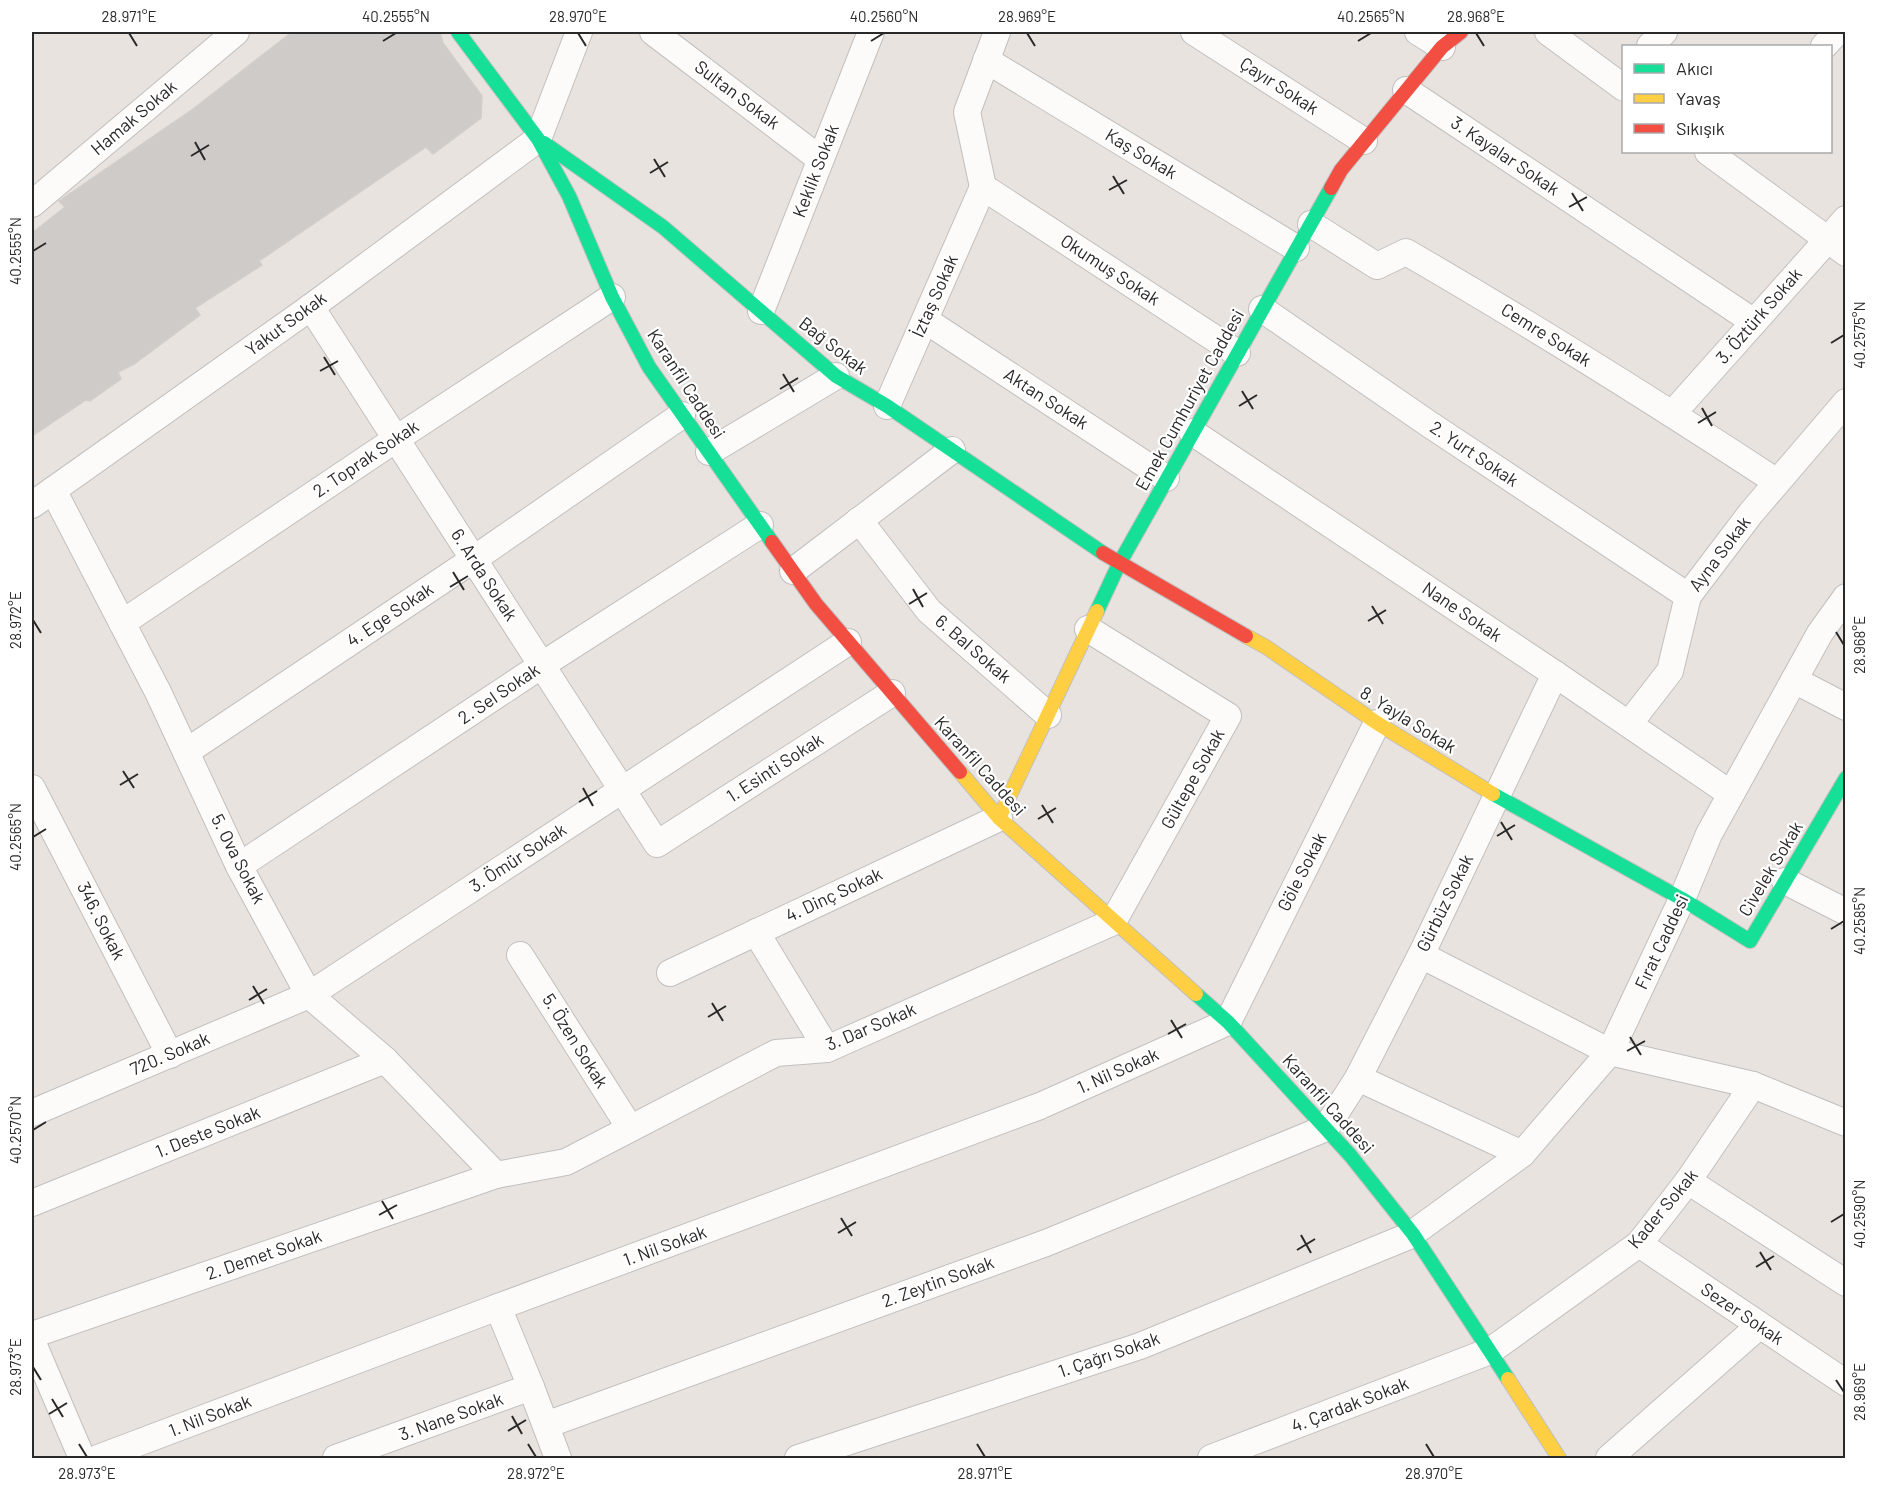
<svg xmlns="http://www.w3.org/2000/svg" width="1877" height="1490" font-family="Barlow,sans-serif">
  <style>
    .building { fill: #cfcbc8; stroke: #d3ceca; stroke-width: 1.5 }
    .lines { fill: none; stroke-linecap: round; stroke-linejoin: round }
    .street-casing { stroke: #c1c0c0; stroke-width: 28 }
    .fast-casing { stroke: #c1c0c0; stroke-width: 16 }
    .slow-casing { stroke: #c1c0c0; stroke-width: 16 }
    .jam-casing { stroke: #c1c0c0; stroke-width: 16 }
    .street { stroke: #fcfbfa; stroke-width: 26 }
    .fast { stroke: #16e098; stroke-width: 14 }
    .slow { stroke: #ffcf43; stroke-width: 14 }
    .jam { stroke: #f24e42; stroke-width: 14 }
    .ticks { fill: none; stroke: #292929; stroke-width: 2 }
    .labels { text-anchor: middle; stroke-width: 4.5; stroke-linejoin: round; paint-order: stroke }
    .street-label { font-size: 18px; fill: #292929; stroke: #fff }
    .neatline { fill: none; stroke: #292929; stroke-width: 2 }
    .ticks-label { font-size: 15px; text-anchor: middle; fill: #292929 }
  </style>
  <rect width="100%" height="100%" fill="#e8e3de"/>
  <!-- building -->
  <path class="building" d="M292,32H440L443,43L482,96L481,118L433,154L426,147L259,261L262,265L195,308L200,315L134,364L118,372L121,379L90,401L86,400L32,436V233L65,207L59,201L193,109Z"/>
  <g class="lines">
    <!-- street casing -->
    <g class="street-casing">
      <g id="street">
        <path d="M653,32L820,159"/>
        <path d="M1194,32L1364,141"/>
        <path d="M1418,32L1442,47"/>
        <path d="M1548,32L1624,88"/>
        <path d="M1650,46L1664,32"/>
        <path d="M1824,46L1837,32"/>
        <path d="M986,60L1296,248"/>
        <path d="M1406,90L1754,322"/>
        <path d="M1708,152L1846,253"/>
        <path d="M983,187L1237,353"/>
        <path d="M983,187L967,112L997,32"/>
        <path d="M32,204L236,32"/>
        <path d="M1311,224L1377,266L1406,252C1532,325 1655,402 1777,482"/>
        <path d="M311,307L657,844L892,693"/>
        <path d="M1262,309L1429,424L1688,596"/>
        <path d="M761,311L871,32"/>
        <path d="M925,320L1166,478"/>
        <path d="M887,406L983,187"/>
        <path d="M1673,413L1846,219"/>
        <path d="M1192,432L1555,674L1731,794"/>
        <path d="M709,452L836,376"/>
        <path d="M53,490L158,692L239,866L309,995L385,1060L496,1175"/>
        <path d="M32,505L311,307L538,139L579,32"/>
        <path d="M859,520L929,611L1048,715"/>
        <path d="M793,571L952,450"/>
        <path d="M122,623L396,439L612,297"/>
        <path d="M1794,680L1846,707"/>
        <path d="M1629,724L1670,671L1688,596L1751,513L1846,402"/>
        <path d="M186,752L474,559L682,415"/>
        <path d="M32,788L170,1055"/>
        <path d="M239,866L542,665L760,525"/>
        <path d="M1785,881L1846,912"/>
        <path d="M756,932L827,1049"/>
        <path d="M520,955L630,1128"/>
        <path d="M1421,955L1610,1052L1753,1085L1846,1123"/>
        <path d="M670,973L999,818"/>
        <path d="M1358,1078L1522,1154"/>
        <path d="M32,1113L309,995L848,642"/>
        <path d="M1688,1181L1846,1283"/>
        <path d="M32,1203L385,1060"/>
        <path d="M1639,1244L1846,1383"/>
        <path d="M498,1307L531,1387L558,1458"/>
        <path d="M32,1335L496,1175L566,1162L776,1053L827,1049L1113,922L1228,716L1088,629"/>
        <path d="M32,1341L82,1458"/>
        <path d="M546,1425L1046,1243L1326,1128L1358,1078L1421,955L1555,674"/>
        <path d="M98,1458L498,1307L1040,1106L1228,1022L1377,723"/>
        <path d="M336,1458L531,1387"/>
        <path d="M798,1458L1140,1346L1409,1236L1522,1154L1610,1052L1682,899L1709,834L1820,633L1846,597"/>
        <path d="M1211,1458L1490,1351L1639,1244L1688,1181L1753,1085"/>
        <path d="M1609,1458L1759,1326"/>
      </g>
    </g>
    <!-- fast casing -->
    <g class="fast-casing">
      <g id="fast">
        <path d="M458,32L538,139L569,196L612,297L649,367L772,542"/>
        <path d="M544,143L663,227L836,376L887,406L1103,553"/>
        <path d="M1097,611L1119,564L1331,188"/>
        <path d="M1493,794L1682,899L1750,941L1846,778"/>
        <path d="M1196,994L1228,1022L1350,1155L1413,1234L1508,1379"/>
      </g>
    </g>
    <!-- slow casing -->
    <g class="slow-casing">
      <g id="slow">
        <path d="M1246,636L1266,647L1377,723L1493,794"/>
        <path d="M960,772L999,818L1196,994"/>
        <path d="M999,818L1097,611"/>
        <path d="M1508,1379L1559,1458"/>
      </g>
    </g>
    <!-- jam casing -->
    <g class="jam-casing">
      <g id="jam">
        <path d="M1331,188L1341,170L1442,47L1461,32"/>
        <path d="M772,542L816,604L960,772"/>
        <path d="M1103,553L1246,636"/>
      </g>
    </g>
    <!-- street -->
    <use href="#street" class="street"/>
    <!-- fast -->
    <use href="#fast" class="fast"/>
    <!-- slow -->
    <use href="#slow" class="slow"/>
    <!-- jam -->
    <use href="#jam" class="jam"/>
  </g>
  <!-- ticks -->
  <path class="ticks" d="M129,33L137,46M578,33L586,46M1027,33L1035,46M1476,33L1484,46M383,41L396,33M871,41L884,33M1358,41L1371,33M195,142L205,160M191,156L209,145M654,159L665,177M650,173L668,162M1113,176L1124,194M1109,190L1127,180M1572,193L1583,211M1569,207L1587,197M33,251L46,243M1831,343L1844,335M324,357L335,375M320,371L338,361M783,374L794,392M780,389L798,378M1242,391L1253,409M1239,406L1257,395M1702,408L1712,426M1698,423L1716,412M453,572L464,590M450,587L468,576M913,589L923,607M909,604L927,593M1372,606L1383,624M33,620L41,633M1368,621L1386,610M1836,632L1844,645M123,771L134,788M120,785L138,774M583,788L593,806M579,802L597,791M1042,805L1053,823M1038,819L1056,808M1501,822L1512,840M1497,836L1515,825M33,837L46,829M1831,929L1844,921M253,986L264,1004M249,1000L267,989M712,1003L723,1021M708,1017L726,1006M1171,1020L1182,1038M1168,1034L1186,1024M1630,1037L1641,1055M1627,1051L1645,1041M33,1130L46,1122M382,1201L393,1219M379,1215L397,1205M841,1218L852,1236M1831,1222L1844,1214M838,1233L856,1222M1301,1235L1311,1253M1297,1250L1315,1239M1760,1252L1771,1270M1756,1267L1774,1256M33,1367L41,1380M1836,1380L1844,1392M52,1399L63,1417M49,1414L67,1403M512,1416L522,1434M508,1431L526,1420M79,1444L87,1457M528,1444L536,1457M977,1444L985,1457M1426,1444L1434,1457"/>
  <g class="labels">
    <!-- street labels -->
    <g class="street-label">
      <text transform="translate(1279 86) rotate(33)" y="6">Çayır Sokak</text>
      <text transform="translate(737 95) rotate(37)" y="6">Sultan Sokak</text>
      <text transform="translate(134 118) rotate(-40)" y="6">Hamak Sokak</text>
      <text transform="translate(1141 154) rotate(31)" y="6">Kaş Sokak</text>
      <text transform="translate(1505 156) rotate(34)" y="6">3. Kayalar Sokak</text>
      <text transform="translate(816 171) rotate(-69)" y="6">Keklik Sokak</text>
      <text transform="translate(1110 270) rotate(33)" y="6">Okumuş Sokak</text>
      <text transform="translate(935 296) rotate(-66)" y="6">İztaş Sokak</text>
      <text transform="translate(1759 316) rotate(-49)" y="6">3. Öztürk Sokak</text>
      <text transform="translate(286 324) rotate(-36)" y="6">Yakut Sokak</text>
      <text transform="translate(1546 335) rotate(32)" y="6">Cemre Sokak</text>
      <text transform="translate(833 346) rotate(38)" y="6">Bağ Sokak</text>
      <text transform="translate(686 384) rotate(57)" y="6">Karanfil Caddesi</text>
      <text transform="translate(1046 399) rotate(33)" y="6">Aktan Sokak</text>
      <text transform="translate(1190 400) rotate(-61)" y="6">Emek Cumhuriyet Caddesi</text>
      <text transform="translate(1474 454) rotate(34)" y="6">2. Yurt Sokak</text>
      <text transform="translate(366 459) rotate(-34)" y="6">2. Toprak Sokak</text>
      <text transform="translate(1720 554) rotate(-53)" y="6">Ayna Sokak</text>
      <text transform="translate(484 575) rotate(57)" y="6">6. Arda Sokak</text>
      <text transform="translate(1462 612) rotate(34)" y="6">Nane Sokak</text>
      <text transform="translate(390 615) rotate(-34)" y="6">4. Ege Sokak</text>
      <text transform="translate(973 649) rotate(41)" y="6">6. Bal Sokak</text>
      <text transform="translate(499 694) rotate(-34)" y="6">2. Sel Sokak</text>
      <text transform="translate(1408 720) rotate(32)" y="6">8. Yayla Sokak</text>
      <text transform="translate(980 766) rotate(48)" y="6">Karanfil Caddesi</text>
      <text transform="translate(775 768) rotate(-33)" y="6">1. Esinti Sokak</text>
      <text transform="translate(1193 779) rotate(-61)" y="6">Gültepe Sokak</text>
      <text transform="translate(518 858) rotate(-33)" y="6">3. Ömür Sokak</text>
      <text transform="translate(238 859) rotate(63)" y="6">5. Ova Sokak</text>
      <text transform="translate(1771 869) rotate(-59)" y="6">Civelek Sokak</text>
      <text transform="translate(1302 872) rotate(-63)" y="6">Göle Sokak</text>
      <text transform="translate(834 895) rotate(-25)" y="6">4. Dinç Sokak</text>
      <text transform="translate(1445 903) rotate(-64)" y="6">Gürbüz Sokak</text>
      <text transform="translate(101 921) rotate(63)" y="6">346. Sokak</text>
      <text transform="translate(1662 942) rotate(-65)" y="6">Fırat Caddesi</text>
      <text transform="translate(871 1027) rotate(-23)" y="6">3. Dar Sokak</text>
      <text transform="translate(575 1041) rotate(58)" y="6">5. Özen Sokak</text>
      <text transform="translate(170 1054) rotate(-23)" y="6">720. Sokak</text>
      <text transform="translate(1118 1071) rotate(-24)" y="6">1. Nil Sokak</text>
      <text transform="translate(1328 1104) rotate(48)" y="6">Karanfil Caddesi</text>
      <text transform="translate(208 1132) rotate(-22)" y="6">1. Deste Sokak</text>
      <text transform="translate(1663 1209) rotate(-50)" y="6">Kader Sokak</text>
      <text transform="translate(665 1246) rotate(-20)" y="6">1. Nil Sokak</text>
      <text transform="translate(264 1255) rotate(-19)" y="6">2. Demet Sokak</text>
      <text transform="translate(938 1282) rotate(-20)" y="6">2. Zeytin Sokak</text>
      <text transform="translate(1742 1314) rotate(34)" y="6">Sezer Sokak</text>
      <text transform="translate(1109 1355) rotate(-19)" y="6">1. Çağrı Sokak</text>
      <text transform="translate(1350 1405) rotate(-21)" y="6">4. Çardak Sokak</text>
      <text transform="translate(210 1416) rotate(-21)" y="6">1. Nil Sokak</text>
      <text transform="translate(451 1417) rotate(-20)" y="6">3. Nane Sokak</text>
    </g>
  </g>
  <!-- border -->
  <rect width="1877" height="1490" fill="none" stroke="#ffffff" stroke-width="66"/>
  <!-- legend -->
  <rect x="1622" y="45" width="210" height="108" fill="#ffffff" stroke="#a9a9a9" stroke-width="1.5"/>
  <rect x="1634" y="64" width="30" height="9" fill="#16e098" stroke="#a9a9a9" stroke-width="1.5"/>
  <text x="1676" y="75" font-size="18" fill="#292929">Akıcı</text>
  <rect x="1634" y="94" width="30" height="9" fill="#ffcf43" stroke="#a9a9a9" stroke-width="1.5"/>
  <text x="1676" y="105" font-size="18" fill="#292929">Yavaş</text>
  <rect x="1634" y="124" width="30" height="9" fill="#f24e42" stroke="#a9a9a9" stroke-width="1.5"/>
  <text x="1676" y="135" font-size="18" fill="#292929">Sıkışık</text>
  <rect x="33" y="33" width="1811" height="1424" class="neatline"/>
  <g class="ticks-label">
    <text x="129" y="22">28.971°E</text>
    <text x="396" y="22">40.2555°N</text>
    <text x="578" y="22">28.970°E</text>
    <text x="884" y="22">40.2560°N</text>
    <text x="1027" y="22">28.969°E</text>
    <text x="1371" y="22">40.2565°N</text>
    <text x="1476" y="22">28.968°E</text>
    <text transform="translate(16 251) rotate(-90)" y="5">40.2555°N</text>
    <text transform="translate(1860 335) rotate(-90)" y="5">40.2575°N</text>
    <text transform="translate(16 620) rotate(-90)" y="5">28.972°E</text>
    <text transform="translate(1860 645) rotate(-90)" y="5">28.968°E</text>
    <text transform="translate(16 837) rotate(-90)" y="5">40.2565°N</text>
    <text transform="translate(1860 921) rotate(-90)" y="5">40.2585°N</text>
    <text transform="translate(16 1130) rotate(-90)" y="5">40.2570°N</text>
    <text transform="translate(1860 1214) rotate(-90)" y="5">40.2590°N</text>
    <text transform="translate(16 1367) rotate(-90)" y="5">28.973°E</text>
    <text transform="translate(1860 1392) rotate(-90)" y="5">28.969°E</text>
    <text x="87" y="1479">28.973°E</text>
    <text x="536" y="1479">28.972°E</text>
    <text x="985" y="1479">28.971°E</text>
    <text x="1434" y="1479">28.970°E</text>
  </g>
</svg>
